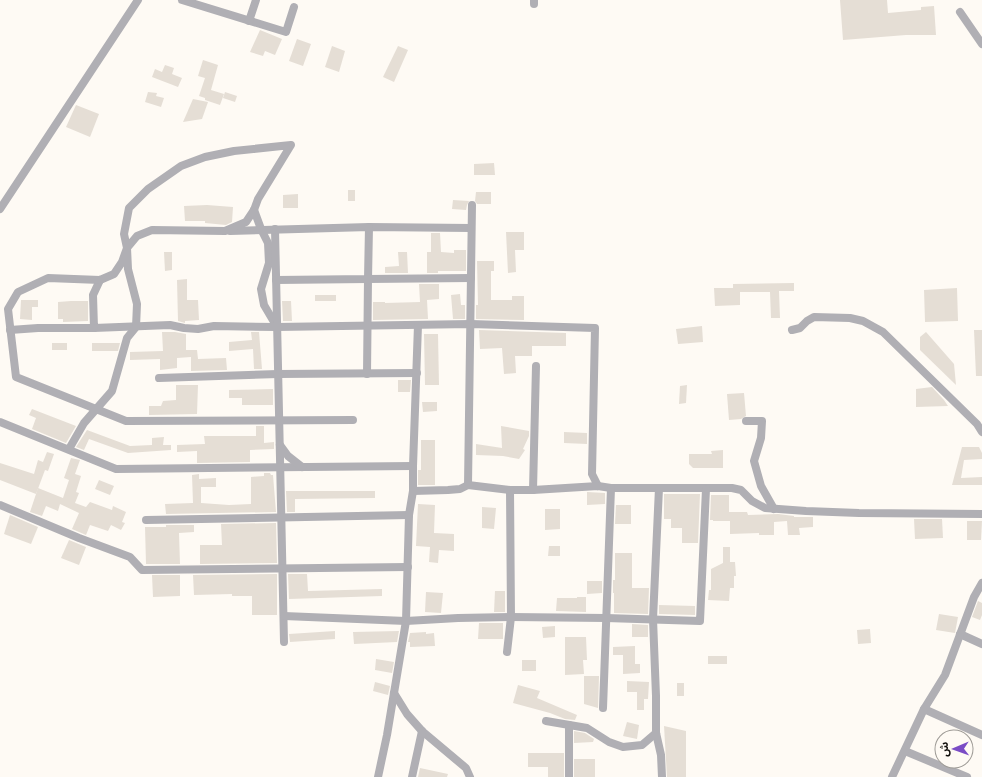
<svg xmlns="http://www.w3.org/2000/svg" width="982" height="777" font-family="'Asap Condensed','Noto Sans Arabic',sans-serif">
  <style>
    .building { fill: #e5ded5 }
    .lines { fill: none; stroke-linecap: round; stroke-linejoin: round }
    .minor { stroke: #b0afb4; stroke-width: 8 }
  </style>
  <rect width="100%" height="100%" fill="#fefaf4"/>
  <!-- building -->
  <g class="building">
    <path d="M840,0H887L888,13L921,10V7L934,6L936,35H906L843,40Z"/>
    <path d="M260,30L282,39L275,55L265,51L263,56L250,52Z"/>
    <path d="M297,39L311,44L303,66L289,61Z"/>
    <path d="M332,46L345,51L339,72L325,67Z"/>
    <path d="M398,46L408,50L394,82L383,77Z"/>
    <path d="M203,60L218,65L211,90L224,94L220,105L205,100V98L199,96L205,78L198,76Z"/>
    <path d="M165,65L174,68L172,74L182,78L178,87L152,77L155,69L162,72Z"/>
    <path d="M148,92L157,93L156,96L164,98L161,107L145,102Z"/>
    <path d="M225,92L237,96L235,102L223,98Z"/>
    <path d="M193,99L208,102L202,119L183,122Z"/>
    <path d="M76,105L99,114L90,137L66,127Z"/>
    <path d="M494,163L495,175H474V164Z"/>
    <rect x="348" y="190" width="7" height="11"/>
    <path d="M476,192H491V204H477L475,201Z"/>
    <path d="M298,194V208H283V195Z"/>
    <path d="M453,200L469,201L467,205L466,210L452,209Z"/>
    <path d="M207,205L233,207L232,222L226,225L205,223V221H185L184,206Z"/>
    <path d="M506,232H524V250H515L516,272L508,273Z"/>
    <path d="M431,233H440L441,252L454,253V250H466V271H438V273H427V252H431Z"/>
    <path d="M164,252H172V270L165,271Z"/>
    <path d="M398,252H407L408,273H385V267L399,266Z"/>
    <path d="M477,261H494V271H491V300H512V296H524V320L476,319V305H478Z"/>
    <path d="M187,279V300H198L199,320L185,321V323L178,321L177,280Z"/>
    <path d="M794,283V291H779L780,318H771L770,292H740V305L715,306L714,288H733V284Z"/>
    <path d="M419,284H439V299L427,300L428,319L373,320V302H385V303L420,302Z"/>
    <path d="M957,288L958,321L925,322L924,290Z"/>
    <path d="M460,294L461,305H465V319H453L451,295Z"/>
    <rect x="315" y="295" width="21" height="6"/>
    <path d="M21,300H38V307H32V320L20,319Z"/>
    <path d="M71,301H88V321L63,322V319H58V302Z"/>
    <path d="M282,301H291L292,321H283Z"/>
    <path d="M702,326L703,342L678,344L676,329Z"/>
    <path d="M479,330L566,333V346H532V356H515L516,373L504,374L502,348L480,349Z"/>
    <path d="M974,330H982V376H976Z"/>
    <path d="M162,332H175L186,334V350H197L198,359L226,358L227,370L191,371V357L177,358V368L160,370V359L130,360V352L163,351Z"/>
    <path d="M251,332H259L262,369H254L253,349L229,351V342L252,340Z"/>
    <path d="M926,332L954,364L956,385L920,350V337Z"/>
    <path d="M424,334H438L439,385H425Z"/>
    <rect x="52" y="343" width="15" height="7"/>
    <path d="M92,343H120L118,351H92Z"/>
    <path d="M398,380H411L410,392H398Z"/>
    <path d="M176,385H198L197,414L149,415V406H161L163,401L176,400Z"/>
    <path d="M687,385L686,403L679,404L680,386Z"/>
    <path d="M932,387L944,400L948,406L916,407V389Z"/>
    <path d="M273,389V405H242V398H229V390Z"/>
    <path d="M744,393L746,416L741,419L729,420L727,394Z"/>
    <path d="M422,402H437V411L423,412Z"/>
    <path d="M32,409L76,426L66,443L32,429L36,418L29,415Z"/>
    <path d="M256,426H264V443L274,442V449L250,450V462L197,463V451L177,452V445L205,444L204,436H256Z"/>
    <path d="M501,426L529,431V436L523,449L525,450L519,459L503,456L476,455V444L502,448Z"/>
    <path d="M87,430L130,446L152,445V438L164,437L163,445H171V450L128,453L89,439L84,450L76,447Z"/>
    <path d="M564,432L587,433V444L564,443Z"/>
    <path d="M421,440H435V485H418V470H421Z"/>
    <path d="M962,447H979L982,453V459L964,460L961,478L982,477V485H952Z"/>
    <path d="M723,450V468H693L689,464V454H712L711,451Z"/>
    <path d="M47,452L54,454L48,471L45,470L36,494L0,480V463L34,474L38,460L43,462Z"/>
    <path d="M71,458L80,460L75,474L81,476L76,492L79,493L75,503L86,507L90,502L112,510L113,506L126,512L122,522L125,523L121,530L111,525L108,531L90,525L86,535L72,529L79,513L60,504L58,511L46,506L42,516L30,512L38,488L63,498L69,480L64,478Z"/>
    <path d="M264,473H270L271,475H273L276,512L166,514L165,504L193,503L192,475L199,474V479L216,478V487H201V503L229,505L251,504V477L264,476Z"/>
    <path d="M99,480L114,486L110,495L95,489Z"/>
    <path d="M286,491H375V498L295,499V512H287Z"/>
    <path d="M587,492L605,493V504L587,505Z"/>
    <path d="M664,494H700L698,543H682V528H671V519H664Z"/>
    <path d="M711,495H729V512H747L748,515L778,514L794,516V517H813V527L799,528L800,535H788L787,521L774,522V535H759V533L730,534V521H713V520H710Z"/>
    <path d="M418,504L435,505L434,533L454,534V551L439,550L438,563L429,562L430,547L416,546Z"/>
    <path d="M616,505H631V524H615Z"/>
    <path d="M482,507L496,508L494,529L482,528Z"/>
    <path d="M545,509H560V529L545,530Z"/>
    <path d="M10,515L38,527L31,544L4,534Z"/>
    <path d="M914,519H942L943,538L915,539Z"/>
    <path d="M967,521H982L981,540H967Z"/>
    <path d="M276,523L277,563L200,564V545H222L221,524Z"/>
    <path d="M166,525H194V532L179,533L180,564H146L145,527H166Z"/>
    <path d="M69,540L86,547L79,565L61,558Z"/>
    <path d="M549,546H560V556H548Z"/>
    <path d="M723,547H730V562H735L736,576H734V588H730L729,601L708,600L709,590H711V569L723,563Z"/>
    <path d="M615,553H632V588H649L648,614L614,613V593H613V580H615Z"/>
    <path d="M277,574V615H252V596H232V594L194,595L193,575Z"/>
    <path d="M288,574H307L308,591L382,589V596L289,599Z"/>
    <path d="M152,575H180V596L153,597Z"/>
    <path d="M587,581H602V593L587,594Z"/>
    <path d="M495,591H505V612H494Z"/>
    <path d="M426,592L443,593L441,613L425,612Z"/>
    <path d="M577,597H586V612L556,611L557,598H577Z"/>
    <path d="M978,601L982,603V615L980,620L972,617Z"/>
    <path d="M659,605L695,606V615L659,614Z"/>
    <path d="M939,614L958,617L955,633L936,630Z"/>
    <path d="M479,623H503V639H478Z"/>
    <path d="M632,624L648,625V637H632Z"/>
    <path d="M555,626V637L543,638L542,627Z"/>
    <path d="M870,629L871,643L858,644L857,630Z"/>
    <path d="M335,631V639L290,642L289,634Z"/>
    <path d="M399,631L397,642L354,644L353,632Z"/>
    <path d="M426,632V634L434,633L435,646L410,647V642H408L410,633Z"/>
    <path d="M565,637H586L587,660H583L584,674L565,675Z"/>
    <path d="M635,646V664H640V673L623,674V655H613V647Z"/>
    <rect x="708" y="656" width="19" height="8"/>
    <path d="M376,659L394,662L392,673L375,670Z"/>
    <rect x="522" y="660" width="14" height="11"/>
    <path d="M584,676H599L598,708L584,704Z"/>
    <path d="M627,681L649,682L648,699H644V710H637V692H627Z"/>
    <path d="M375,682L390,686L388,695L373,691Z"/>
    <rect x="677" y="683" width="7" height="13"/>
    <path d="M518,685L540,691L537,698L577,715L575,720L565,719L550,713L513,703Z"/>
    <path d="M627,722L639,725L637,739L623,736Z"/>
    <path d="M664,726L686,731V777H667Z"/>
    <path d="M574,731L585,733L594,739L593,742L574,743Z"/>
    <path d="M528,753H564V777H548V767H528Z"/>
    <rect x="574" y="759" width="21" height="18"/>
    <path d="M420,768L448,774L447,777H418Z"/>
  </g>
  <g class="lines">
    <!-- minor -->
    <g class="minor">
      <path d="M182,0L286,32L294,7"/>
      <path d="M534,0V4"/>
      <path d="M960,12L982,44"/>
      <path d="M249,21L256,0"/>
      <path d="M0,209L138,0"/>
      <path d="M254,210L261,229L268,243L269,263L261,289L264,305L277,327"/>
      <path d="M275,229L284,642"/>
      <path d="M230,231L369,227L471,228"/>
      <path d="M100,280L93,295L94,328L170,325L184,328L198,329L214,326L277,327L471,324L595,328L592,474L598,486"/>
      <path d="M276,280L368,279L369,227"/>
      <path d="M10,330L38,328H94"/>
      <path d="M792,330L800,328L807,321L814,317L850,318L863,321L883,332L977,424L982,432"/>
      <path d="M367,374L368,279L471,278"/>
      <path d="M159,378L278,374L417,373"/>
      <path d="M746,421H762L761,438L754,461L761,486L774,509"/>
      <path d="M0,422L116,469L413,466"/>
      <path d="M280,445L288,456L302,467"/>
      <path d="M69,449L84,423L112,391L127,338L136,327L137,304L128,269L127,248L124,234L129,208L148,189L181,166L205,157L234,151L291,145L258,199L254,210L246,222L225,231L152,230L137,236L127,248L122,262L114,274L100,280L48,278L18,292L8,309L16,377L126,421L353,420"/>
      <path d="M468,485L472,205"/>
      <path d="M659,488L653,619L656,696V733L661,755L662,777"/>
      <path d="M533,490L536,366"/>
      <path d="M413,491L448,490L460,489L468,485L510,490H533L598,486L611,488H732L741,490L752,501L765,508L806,511L859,513L982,514"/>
      <path d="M0,505L79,538L130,557L142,570L408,567"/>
      <path d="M146,520L409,515"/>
      <path d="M284,616L406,621L458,618L511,617L606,618L700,621L706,489"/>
      <path d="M960,634L982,644"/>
      <path d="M507,652L511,617L510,490"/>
      <path d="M394,693L407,714L422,731L466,768L470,777"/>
      <path d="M603,708L611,488"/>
      <path d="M924,709L982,735"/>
      <path d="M546,721L587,728L609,742L623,747L642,745L656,733"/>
      <path d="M905,751L967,777"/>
      <path d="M378,777L387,735L406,621L409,515L413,491V466L418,325"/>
      <path d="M412,777L422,731"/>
      <path d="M569,777V725"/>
      <path d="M892,777L924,709L945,675L974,597L982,583"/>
    </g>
  </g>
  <!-- north arrow -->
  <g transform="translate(954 749) rotate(268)"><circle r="19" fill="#fefaf4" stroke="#9e9b96"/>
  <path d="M0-3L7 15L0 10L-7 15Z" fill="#7a4cc5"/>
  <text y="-6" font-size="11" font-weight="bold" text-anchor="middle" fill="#0f0d0a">ش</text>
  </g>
</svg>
